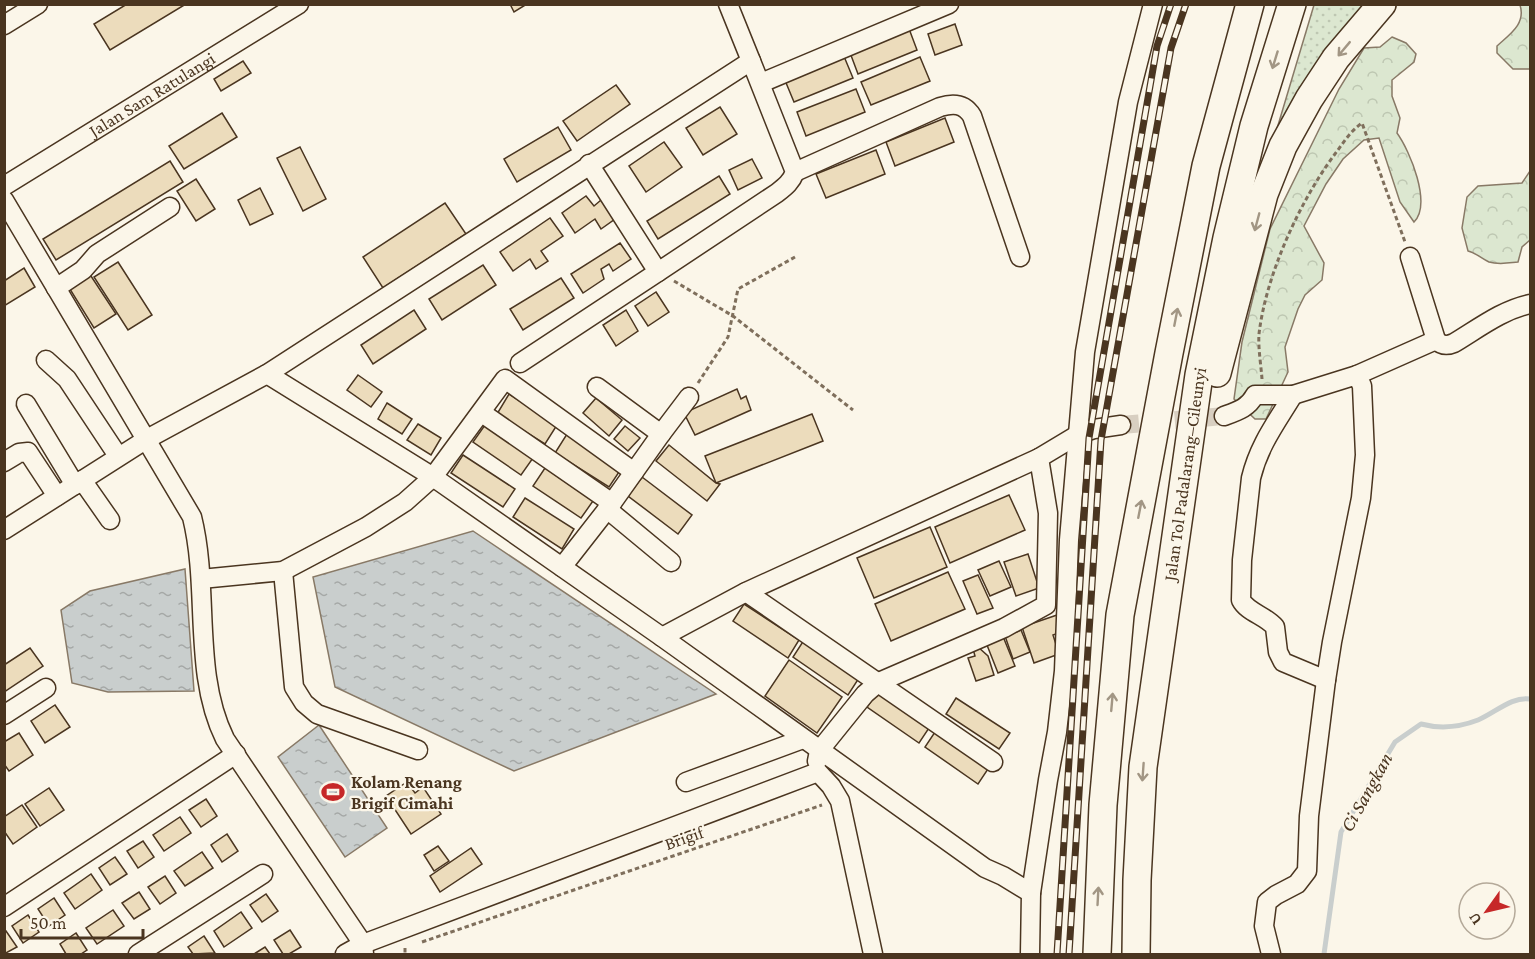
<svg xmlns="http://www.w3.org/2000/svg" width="1535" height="959" font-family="'Crimson Pro',serif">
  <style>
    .grass { fill: url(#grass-dots); stroke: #887966; stroke-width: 1.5 }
    .forest { fill: url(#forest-crowns); stroke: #887966; stroke-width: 1.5 }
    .water { fill: url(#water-ripples); stroke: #887966; stroke-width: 1.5 }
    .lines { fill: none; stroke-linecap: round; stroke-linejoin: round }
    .stream { stroke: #c9cecd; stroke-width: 5 }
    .building { fill: #ecdcbc; stroke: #4a3520; stroke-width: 1.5 }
    .minor-tunnel { stroke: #d8cfc1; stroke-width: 18; stroke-dasharray: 18 9; stroke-linecap: butt }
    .minor-casing { stroke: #4a3520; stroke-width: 21 }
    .highway-casing { stroke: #4a3520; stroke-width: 30 }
    .path { stroke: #7f6f5c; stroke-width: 3; stroke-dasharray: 4.5 3; stroke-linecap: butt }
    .minor { stroke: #fbf6e9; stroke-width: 18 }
    .highway { stroke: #fbf6e9; stroke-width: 27 }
    .rail-casing { stroke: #4a3520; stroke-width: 7 }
    .rail { stroke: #fbf6e9; stroke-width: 4.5; stroke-dasharray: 14; stroke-linecap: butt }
    .oneway { stroke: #a29684 }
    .labels { text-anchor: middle; stroke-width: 4.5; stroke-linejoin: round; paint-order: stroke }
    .street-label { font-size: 18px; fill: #4a3520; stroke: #fbf6e9 }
    .poi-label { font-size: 18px; font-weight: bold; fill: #4a3520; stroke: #fbf6e9; text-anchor: start }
    .water-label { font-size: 20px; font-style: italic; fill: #4a3520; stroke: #fbf6e9 }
  </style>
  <defs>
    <pattern id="grass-dots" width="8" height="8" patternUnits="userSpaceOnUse" patternTransform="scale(1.5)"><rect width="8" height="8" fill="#dce7d0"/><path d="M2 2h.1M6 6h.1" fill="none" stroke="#bec7b2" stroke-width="1.8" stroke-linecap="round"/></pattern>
    <pattern id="forest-crowns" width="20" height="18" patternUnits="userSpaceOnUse" patternTransform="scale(1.5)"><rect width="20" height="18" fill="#dce7d0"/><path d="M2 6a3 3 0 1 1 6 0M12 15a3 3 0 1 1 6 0" fill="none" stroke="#bec7b2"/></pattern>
    <pattern id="water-ripples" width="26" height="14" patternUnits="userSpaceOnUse" patternTransform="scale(1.5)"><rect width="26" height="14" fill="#c9cecd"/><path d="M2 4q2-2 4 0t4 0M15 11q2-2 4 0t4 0" fill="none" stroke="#a5a8a6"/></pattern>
  </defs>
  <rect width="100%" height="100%" fill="#fbf6e9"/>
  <!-- grass -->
  <path class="grass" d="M1314,5H1367L1276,132Z"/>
  <!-- forest -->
  <g class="forest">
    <path d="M1520,5H1530V69H1513L1497,53V46C1510,34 1526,24 1520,5Z"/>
    <path d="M1392,37L1406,43L1416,54L1414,62L1392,80V96L1400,118L1397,133C1410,151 1432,204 1414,222L1400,202L1379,138L1364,140L1343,159L1326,184L1304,226L1324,263L1322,280L1305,295L1298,309L1285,347L1288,372L1266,419H1255L1234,399L1242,342L1270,229L1339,89L1364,48L1380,47Z"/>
    <path d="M1530,171V240L1522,247L1518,262C1508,263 1499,265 1489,262C1481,258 1476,253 1468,251L1462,228L1467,197L1478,186L1522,183Z"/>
  </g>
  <!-- water -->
  <g class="water">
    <path d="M473,531L716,694L514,771L335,687L313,577Z"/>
    <path d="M185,569L194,691L108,692L72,683L61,610L90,591Z"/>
    <path d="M319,725L387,828L345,857L278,757Z"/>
  </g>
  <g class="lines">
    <!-- stream -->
    <path class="stream" d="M1324,954L1341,832L1395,742L1421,724C1440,729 1460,727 1478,720C1495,713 1512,696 1530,699"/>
  </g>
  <!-- building -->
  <g class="building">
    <path d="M127,4H186L110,50L94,24Z"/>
    <path d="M510,4H527L514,12Z"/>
    <path d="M955,24L962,45L935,55L928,34Z"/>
    <path d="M908,26L917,50L858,74L849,50Z"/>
    <path d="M843,54L853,78L794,102L784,78Z"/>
    <path d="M920,57L930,81L871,105L861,82Z"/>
    <path d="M243,61L251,73L221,91L214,79Z"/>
    <path d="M616,85L630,104L577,141L563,121Z"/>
    <path d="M856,89L865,112L806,136L797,112Z"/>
    <path d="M720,107L737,134L703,155L686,128Z"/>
    <path d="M222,113L237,137L184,169L169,146Z"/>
    <path d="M945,118L954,142L895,166L886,142Z"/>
    <path d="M558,127L571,150L517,182L504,159Z"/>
    <path d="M664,142L682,167L646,192L629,166Z"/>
    <path d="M300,147L326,199L303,211L277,158Z"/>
    <path d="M876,150L885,174L826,198L816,174Z"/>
    <path d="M752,159L762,178L738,190L729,170Z"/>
    <path d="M170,161L183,182L56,260L43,239Z"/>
    <path d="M719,176L730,194L658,239L647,221Z"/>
    <path d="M196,179L215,209L196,221L177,191Z"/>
    <path d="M260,188L273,214L250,225L238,200Z"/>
    <path d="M586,196L594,206L601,200L615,219L601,229L595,219L575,233L562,213Z"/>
    <path d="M445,203L466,234L383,288L363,257Z"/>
    <path d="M550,218L563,236L541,251L548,261L536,269L530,259L513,271L500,252Z"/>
    <path d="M620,243L631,259L613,271L609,264L601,269L604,279L583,293L571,274Z"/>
    <path d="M118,262L152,315L128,330L94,277Z"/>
    <path d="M483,265L496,285L442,320L429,299Z"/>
    <path d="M24,268L35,287L4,306V281Z"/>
    <path d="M89,273L116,314L94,328L68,286Z"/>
    <path d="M561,278L574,298L523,330L510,309Z"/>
    <path d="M656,292L669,312L648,326L635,306Z"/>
    <path d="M414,310L426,329L373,364L361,345Z"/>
    <path d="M626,310L638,331L616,346L603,325Z"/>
    <path d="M358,375L382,392L371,407L347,390Z"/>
    <path d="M737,389L741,399L746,396L751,410L695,435L684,413Z"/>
    <path d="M509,394L557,425L545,444L497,414Z"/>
    <path d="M596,398L622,420L609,436L583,413Z"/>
    <path d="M387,403L412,419L402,434L378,419Z"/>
    <path d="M812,414L823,441L716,483L705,456Z"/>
    <path d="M418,424L441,438L431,455L407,440Z"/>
    <path d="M485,425L533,458L521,475L473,442Z"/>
    <path d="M625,426L640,438L628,451L614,439Z"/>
    <path d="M567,434L621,469L609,487L555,453Z"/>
    <path d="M669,445L716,483L720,484L707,501L656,461Z"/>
    <path d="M463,455L515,489L503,507L451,473Z"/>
    <path d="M545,468L593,501L581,518L533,486Z"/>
    <path d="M642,477L692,515L678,534L628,496Z"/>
    <path d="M1009,495L1025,530L950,563L935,527Z"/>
    <path d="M525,498L574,529L562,549L513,517Z"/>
    <path d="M930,527L947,567L874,598L857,558Z"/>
    <path d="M1028,554L1039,588L1016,596L1004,562Z"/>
    <path d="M999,561L1011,587L990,596L978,570Z"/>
    <path d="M948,572L965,609L891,641L875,604Z"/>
    <path d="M978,575L993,608L977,614L963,581Z"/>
    <path d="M744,604L799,640L788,658L733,621Z"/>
    <path d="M1057,615L1062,632L1053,635L1059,654L1034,663L1022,627Z"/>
    <path d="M1021,630L1030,652L1013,659L1005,636Z"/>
    <path d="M1002,634L1015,666L998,673L985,640Z"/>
    <path d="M804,640L859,678L848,695L793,657Z"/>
    <path d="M978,647L988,656L994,675L976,681L968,658L975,656L973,649Z"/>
    <path d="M30,648L43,666L4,692V665Z"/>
    <path d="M789,660L842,697L817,733L765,696Z"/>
    <path d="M878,692L929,728L919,743L867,707Z"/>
    <path d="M956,698L1010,733L999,749L946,714Z"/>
    <path d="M55,705L70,727L45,743L31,721Z"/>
    <path d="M937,729L990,766L978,784L925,747Z"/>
    <path d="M19,733L33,755L9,771L4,764V742Z"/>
    <path d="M407,782L415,793L423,787L441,814L411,834L386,796Z"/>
    <path d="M49,788L64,810L40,826L25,804Z"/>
    <path d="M206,799L217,816L201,827L189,810Z"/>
    <path d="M22,805L37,827L13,844L4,831V817Z"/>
    <path d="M180,817L191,833L164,851L153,835Z"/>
    <path d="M227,834L238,851L222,862L211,845Z"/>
    <path d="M143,841L154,857L138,868L127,851Z"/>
    <path d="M438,846L449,861L434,871L424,855Z"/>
    <path d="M471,848L482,864L440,892L430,876Z"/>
    <path d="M202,852L213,868L185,886L174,871Z"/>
    <path d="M115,857L127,874L110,885L99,868Z"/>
    <path d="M91,874L102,890L75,909L64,893Z"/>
    <path d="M165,876L176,893L160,904L148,887Z"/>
    <path d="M139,892L150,909L134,919L122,903Z"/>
    <path d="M266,894L278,911L262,922L250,905Z"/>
    <path d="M54,898L65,915L49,926L38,909Z"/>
    <path d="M113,910L124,926L97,944L86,928Z"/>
    <path d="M241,912L252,928L224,947L214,931Z"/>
    <path d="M28,915L39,932L23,943L12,926Z"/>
    <path d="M290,930L301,947L289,954H283L274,940Z"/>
    <path d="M6,931L17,947L4,954V932Z"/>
    <path d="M76,933L87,950L81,954H66L60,944Z"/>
    <path d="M204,936L215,953L193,954L188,947Z"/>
    <path d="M265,947L270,954H254Z"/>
  </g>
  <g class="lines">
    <!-- minor-tunnel -->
    <path class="minor-tunnel" d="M1121,425L1224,416"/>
    <!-- minor casing -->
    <g class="minor-casing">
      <g id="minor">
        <path d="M4,25L38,4"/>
        <path d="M761,83L949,4"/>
        <path d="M795,172L940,107C953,103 964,103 972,116L1020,257"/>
        <path id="s1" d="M4,186L299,4"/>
        <path d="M4,200L192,517C210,589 192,673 225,739L363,944L364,954"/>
        <path d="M1410,257L1436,340C1442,346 1447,346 1454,343C1479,328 1502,310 1530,304"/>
        <path d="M658,272L777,193C786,186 791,182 795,172L751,61"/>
        <path d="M56,288L83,270L97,254L170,207"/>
        <path d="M46,360L67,379L118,456"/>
        <path d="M520,363L658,272L589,164"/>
        <path d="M267,374L433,477L662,637L985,868L1003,876L1031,893L1030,954"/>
        <path d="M1357,375L1436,340"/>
        <path d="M1293,395C1276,423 1259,445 1251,478L1242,560L1241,600C1247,612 1266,616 1275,627L1278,652L1283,662L1326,680"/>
        <path d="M26,404L75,485"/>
        <path d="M482,413L612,503"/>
        <path d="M1224,416C1238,411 1248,408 1255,395H1293L1357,375L1362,386L1365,455L1361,498L1332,642L1326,680L1309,816L1307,871L1297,884L1276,895L1267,902L1264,926L1271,954"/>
        <path d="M661,434L689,397"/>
        <path d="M4,462L19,453L28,452L57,496"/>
        <path d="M82,480L110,520"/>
        <path d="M607,509L671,562"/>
        <path d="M4,530L147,439L267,374L751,61L728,4"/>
        <path d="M562,567L612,503L661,434L597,387"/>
        <path d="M283,571L294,687L304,703L317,714L418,750"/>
        <path d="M201,579L283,571L366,527L405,502L433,477L505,379L634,472"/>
        <path d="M746,592L993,762"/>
        <path d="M662,637L746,592L1039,458"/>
        <path d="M4,715L46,688"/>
        <path d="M817,761L819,751L865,694L879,682L1004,628L1046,605L1048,513L1039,458L1079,434L1094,429L1121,425"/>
        <path d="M686,782L803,739"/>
        <path d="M1031,893L1048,780L1057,732L1064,671L1069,540L1085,352L1128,102L1153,4"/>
        <path d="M4,907L236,754"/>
        <path d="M138,954L263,874"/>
        <path d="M345,954L363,944L818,772L831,786L840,801L873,954"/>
      </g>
    </g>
    <!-- highway casing -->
    <g class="highway-casing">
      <g id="highway">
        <path d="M1217,373L1264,194L1283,146L1309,99L1336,58L1382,4"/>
        <path d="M1097,954L1103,805L1120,615L1169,353L1206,166L1250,4"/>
        <path id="s2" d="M1136,954L1137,880L1143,767L1199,375L1227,238L1254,126L1292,4"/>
      </g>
    </g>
    <!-- path -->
    <g class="path">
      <path d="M674,281L733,316L853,410"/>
      <path d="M1262,379C1261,365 1258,348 1259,334C1266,274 1301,198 1338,150C1345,140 1352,130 1362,123L1405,242"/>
      <path d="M698,383L728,337L738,289L795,257"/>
      <path d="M422,942L822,805"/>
      <path d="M405,948V954"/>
    </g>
    <!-- minor -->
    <use href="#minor" class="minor"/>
    <!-- highway -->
    <use href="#highway" class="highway"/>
    <!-- rail casing -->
    <g class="rail-casing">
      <g id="rail">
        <path d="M1057,954L1089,438L1157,46L1171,4"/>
        <path d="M1069,954L1101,440L1171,48L1186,4"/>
      </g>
    </g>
    <!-- rail -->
    <use href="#rail" class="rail"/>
  </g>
  <!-- one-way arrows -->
  <defs><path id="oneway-shaft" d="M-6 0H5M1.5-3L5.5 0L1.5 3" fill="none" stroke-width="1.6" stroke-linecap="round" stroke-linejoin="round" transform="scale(1.5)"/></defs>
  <g class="oneway">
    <use href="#oneway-shaft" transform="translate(1344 49) rotate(130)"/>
    <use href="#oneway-shaft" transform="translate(1275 60) rotate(107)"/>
    <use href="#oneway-shaft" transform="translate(1257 222) rotate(105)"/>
    <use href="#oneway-shaft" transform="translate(1176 317) rotate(-79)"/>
    <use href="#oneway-shaft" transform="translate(1140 509) rotate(-79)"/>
    <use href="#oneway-shaft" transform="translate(1112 702) rotate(-85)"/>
    <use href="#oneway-shaft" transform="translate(1143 772) rotate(94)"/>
    <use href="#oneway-shaft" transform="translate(1098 896) rotate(-87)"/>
  </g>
  <!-- icons -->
  <defs>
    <g id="stadium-bare" transform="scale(1.8)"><path d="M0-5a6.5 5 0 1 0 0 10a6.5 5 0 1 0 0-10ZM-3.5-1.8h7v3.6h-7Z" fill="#c62828" stroke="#fbf6e9" stroke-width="2.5" paint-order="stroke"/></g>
  </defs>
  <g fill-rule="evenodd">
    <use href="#stadium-bare" x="333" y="792"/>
  </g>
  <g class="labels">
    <!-- street labels -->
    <g class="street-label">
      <text dy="6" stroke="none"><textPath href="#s1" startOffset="174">Jalan Sam Ratulangi</textPath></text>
      <text dy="6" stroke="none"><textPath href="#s2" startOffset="483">Jalan Tol Padalarang–Cileunyi</textPath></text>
      <text transform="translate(684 838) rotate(-19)" y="6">Brigif</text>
    </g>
    <!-- poi labels -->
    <g class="poi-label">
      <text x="351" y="788">Kolam Renang<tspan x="351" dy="21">Brigif Cimahi</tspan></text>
    </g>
    <!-- water labels -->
    <g class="water-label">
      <text transform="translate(1366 792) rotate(-61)" y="7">Ci Sangkan</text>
    </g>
  </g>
  <!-- border -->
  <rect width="1535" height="959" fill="none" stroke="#4a3520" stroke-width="12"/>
  <!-- north arrow -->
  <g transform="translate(1487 911) rotate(236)"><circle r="28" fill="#fbf6e9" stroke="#b4a999" stroke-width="1.5"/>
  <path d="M0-4.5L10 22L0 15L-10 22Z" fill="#c62828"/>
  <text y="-9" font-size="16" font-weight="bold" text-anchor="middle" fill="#4a3520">U</text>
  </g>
  <!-- scale -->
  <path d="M21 929v9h122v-9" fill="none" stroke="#4a3520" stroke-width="3"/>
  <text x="30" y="929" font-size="18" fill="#4a3520" stroke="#fbf6e9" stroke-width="4.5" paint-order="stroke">50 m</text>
</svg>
